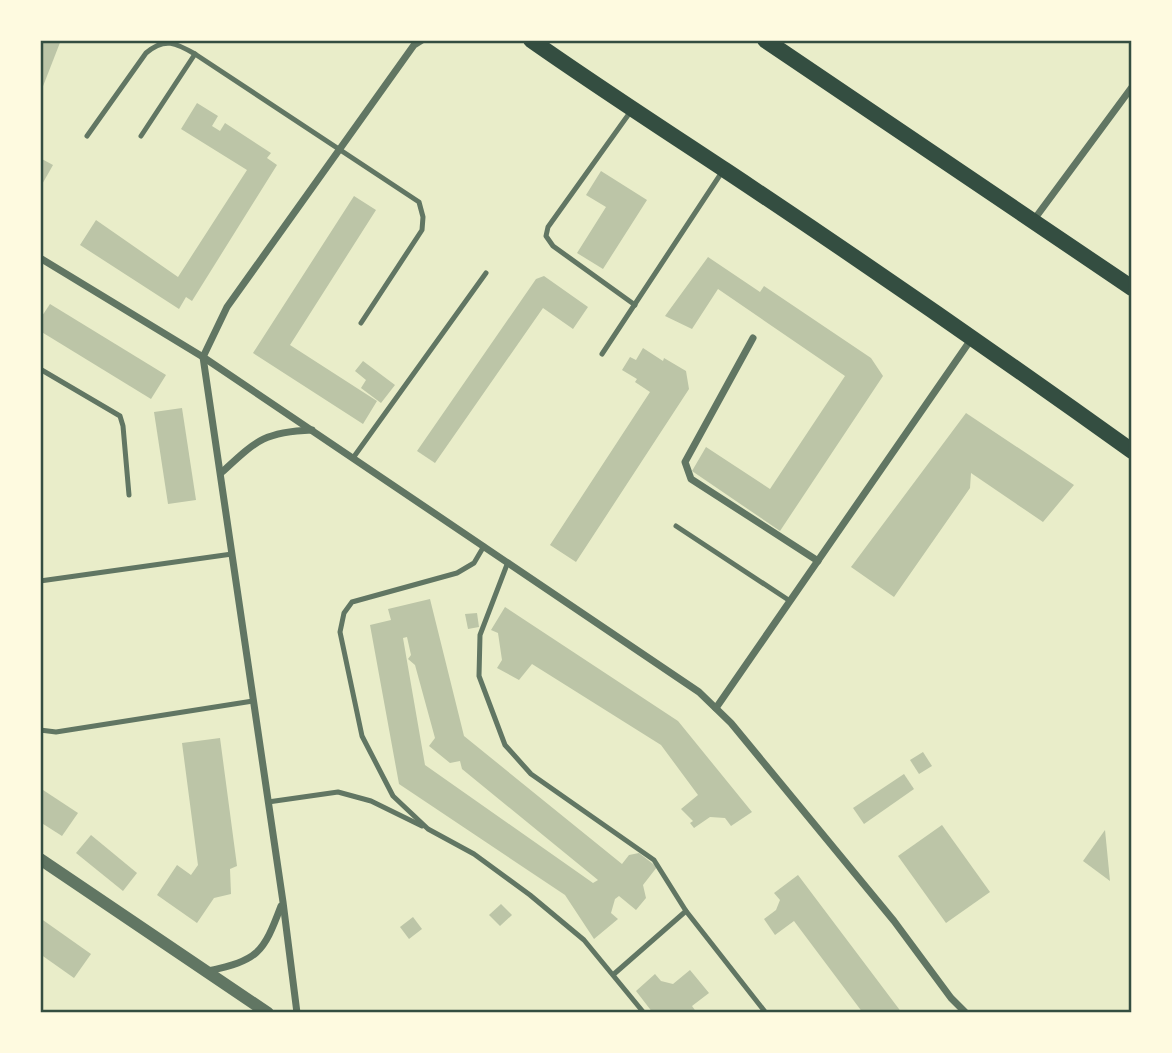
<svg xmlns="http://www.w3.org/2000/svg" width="1172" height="1053" font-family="Lato,sans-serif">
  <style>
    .building { fill: #bcc5a7; fill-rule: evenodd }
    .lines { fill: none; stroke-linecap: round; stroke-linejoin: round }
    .service { stroke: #617663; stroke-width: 5 }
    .minor { stroke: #617663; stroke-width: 7 }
    .tertiary { stroke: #617663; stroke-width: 12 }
    .primary { stroke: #344e41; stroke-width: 16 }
    .neatline { fill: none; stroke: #344e41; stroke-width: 2.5 }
  </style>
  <rect width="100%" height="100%" fill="#e9edc9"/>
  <!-- building -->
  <g class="building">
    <path d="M40,40H61L40,94Z"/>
    <path d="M197,103L218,116L212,126L220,131L225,123L271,153L267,158L277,165L192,301L186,297L179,309L80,245L96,220L178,277L247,170L181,129Z"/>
    <path d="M40,158L53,165L40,188Z"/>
    <path d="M601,171L647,200L603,269L577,253L606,207L586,195Z"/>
    <path d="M354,196L376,210L290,345L377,401L363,424L253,353Z"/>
    <path d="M708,257L760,292L764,286L871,358L883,376L780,531L692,471L706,447L770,489L845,376L718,289L692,329L665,316Z"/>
    <path d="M544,276L588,307L573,329L543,308L435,463L417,451L536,279Z"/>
    <path d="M50,304L166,375L151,399L40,331V319Z"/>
    <path d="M643,348L663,361L664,358L686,371L689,389L576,562L550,545L650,392L635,382L637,379L622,370L630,357L636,360Z"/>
    <path d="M363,361L395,385L381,403L361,388L366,380L355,371Z"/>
    <path d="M182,408L196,500L168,504L154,412Z"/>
    <path d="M966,413L1074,485L1043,522L971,473L970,488L894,597L851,567Z"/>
    <path d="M430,599L464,736L622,864L629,855L639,853L657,867L643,885L646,898L636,910L619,896L615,899L611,913L618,919L594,939L565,895L399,784L370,625L391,620L388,609ZM407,637L411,655L408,659L415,665L435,738L429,746L450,763L460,761L462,769L598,880L593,883L425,765L403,638Z"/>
    <path d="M505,607L678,721L752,812L731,826L725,818L710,817L694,828L690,823L693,821L681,809L698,795L661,745L532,664L519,680L497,668L502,660L498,633L491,630Z"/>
    <path d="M477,613L479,627L468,629L465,614Z"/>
    <path d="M220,738L237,866L230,869L231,894L214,898L197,923L157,895L177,865L191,875L198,865L182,743Z"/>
    <path d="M923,752L932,766L919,774L910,760Z"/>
    <path d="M904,774L914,789L864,824L853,808Z"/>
    <path d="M40,788L78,813L62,836L40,822Z"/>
    <path d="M942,825L990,892L946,923L898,856Z"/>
    <path d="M1105,830L1110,881L1083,861Z"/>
    <path d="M91,835L137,873L123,891L76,853Z"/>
    <path d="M798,875L902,1013H863L794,921L775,935L764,919L776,910L780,900L774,893Z"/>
    <path d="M501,904L512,915L500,926L489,915Z"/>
    <path d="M413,917L422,929L409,939L400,927Z"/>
    <path d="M40,918L91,954L74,978L40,954Z"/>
    <path d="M690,970L709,993L692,1006L697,1013H653L636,991L655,974L661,981L673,984Z"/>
  </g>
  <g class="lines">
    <!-- service -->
    <g class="service">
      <path d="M631,111L548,227L546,236L553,246L635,305"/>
      <path d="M87,136L146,53C165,37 176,43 195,54"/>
      <path d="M141,136L195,54L419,202L423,217L422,230L361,323"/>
      <path d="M602,354L722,172"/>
      <path d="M40,369L120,416L123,426L129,495"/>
      <path d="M353,458L486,273"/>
      <path d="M676,526L790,601"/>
      <path d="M484,546L474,563L457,573L352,602L344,613L340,632L362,736L393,796L428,829L474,854L530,895L584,940L644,1013"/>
      <path d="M508,562L480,635L479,676L505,745L531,774L654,860L686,911L766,1013"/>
      <path d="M40,581L232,554"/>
      <path d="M40,730L56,732L253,701"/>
      <path d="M268,802L338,792L371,801L422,826"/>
      <path d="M614,974L686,911"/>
    </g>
    <!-- minor -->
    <g class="minor">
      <path d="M1033,221L1132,87"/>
      <path d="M40,258L203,357L699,692L731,723L894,921L951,998L966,1013"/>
      <path d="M753,338L685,462L691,479L818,561"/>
      <path d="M221,473C256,441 263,432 312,430"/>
      <path d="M716,708L972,338"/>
      <path d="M208,971C258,960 263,954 281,906"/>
      <path d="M297,1013L283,902L203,357L227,307L414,45L422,40"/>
    </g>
    <!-- tertiary -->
    <path class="tertiary" d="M40,859L268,1013"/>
    <!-- primary -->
    <g class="primary">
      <path d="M531,40C595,85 660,127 725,170C862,261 998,355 1132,451"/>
      <path d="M765,40L1132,288"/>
    </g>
  </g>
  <!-- border -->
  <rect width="1172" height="1053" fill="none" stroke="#fefae0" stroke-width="84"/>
  <rect x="42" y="42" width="1088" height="969" class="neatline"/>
</svg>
